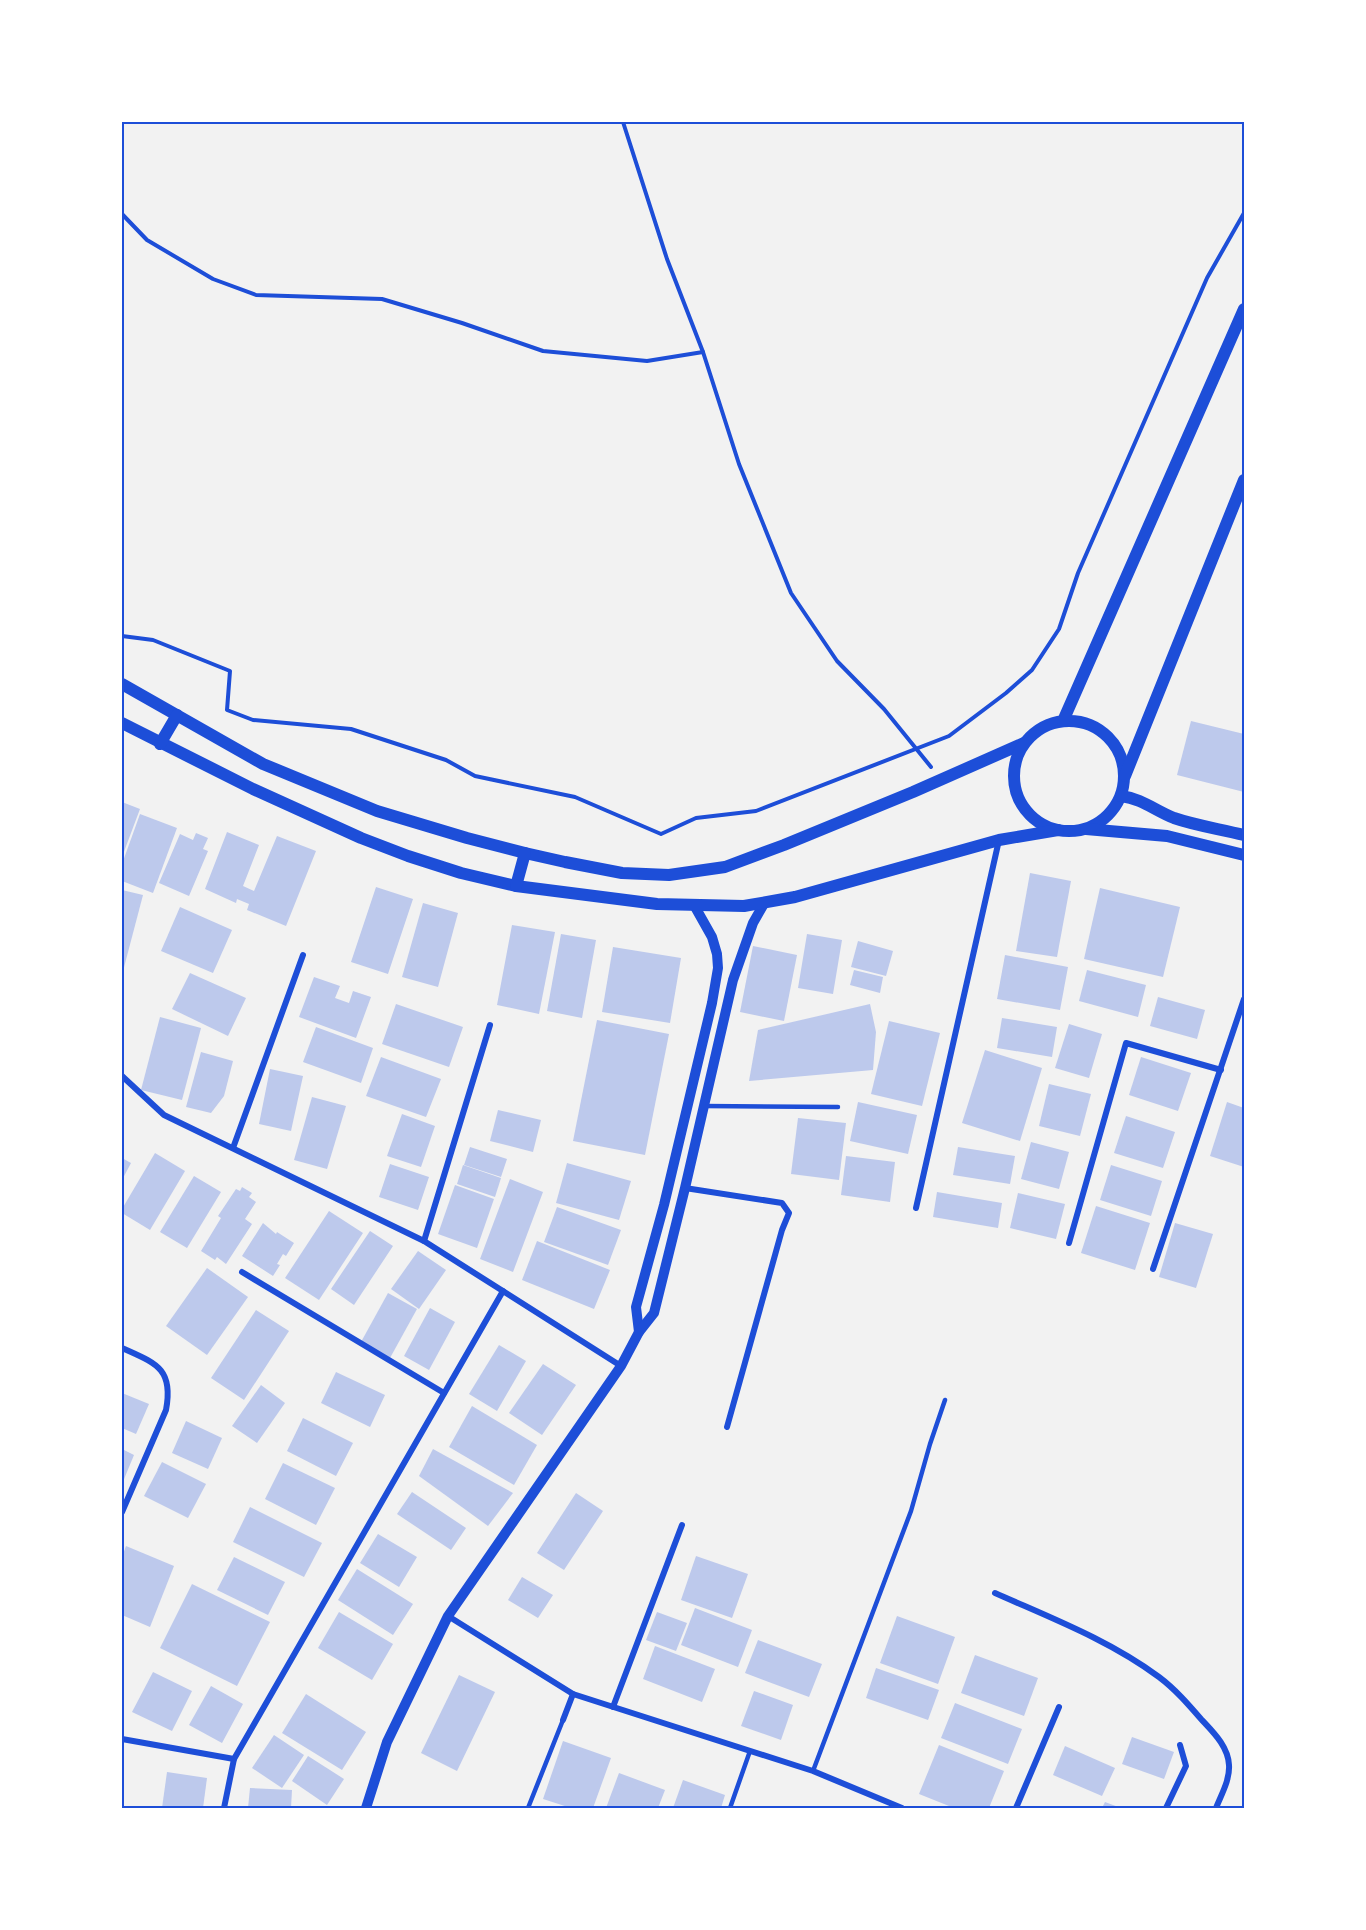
<svg xmlns="http://www.w3.org/2000/svg" width="1366" height="1930" font-family="Helvetica,sans-serif">
  <style>
    .building { fill: #bdc9ec }
    .lines { fill: none; stroke-linecap: round; stroke-linejoin: round }
    .path { stroke: #1d4ed8; stroke-width: 4 }
    .service { stroke: #1d4ed8; stroke-width: 4.5 }
    .minor { stroke: #1d4ed8; stroke-width: 6 }
    .tertiary { stroke: #1d4ed8; stroke-width: 10 }
    .secondary { stroke: #1d4ed8; stroke-width: 12 }
    .neatline { fill: none; stroke: #1d4ed8; stroke-width: 2 }
  </style>
  <rect width="100%" height="100%" fill="#f2f2f2"/>
  <!-- building -->
  <g class="building">
    <path d="M1191,721L1244,734V792L1177,775Z"/>
    <path d="M122,802L140,809L122,857Z"/>
    <path d="M140,814L177,828L153,893L122,881V864Z"/>
    <path d="M227,832L259,845L243,886L254,891L277,836L316,851L286,926L247,910L249,904L237,899L236,903L205,889Z"/>
    <path d="M196,833L208,838L203,849L208,851L189,896L159,883L180,834L193,840Z"/>
    <path d="M1030,873L1071,881L1057,957L1016,951Z"/>
    <path d="M376,887L413,899L388,974L351,962Z"/>
    <path d="M1100,888L1180,907L1163,977L1084,959Z"/>
    <path d="M122,890L143,895L122,975Z"/>
    <path d="M423,903L458,913L438,987L402,977Z"/>
    <path d="M180,907L232,930L213,973L161,951Z"/>
    <path d="M512,925L555,932L539,1014L497,1005Z"/>
    <path d="M561,934L596,940L582,1018L547,1011Z"/>
    <path d="M807,934L842,940L833,994L798,988Z"/>
    <path d="M858,941L893,951L886,976L851,967Z"/>
    <path d="M753,946L797,955L784,1021L740,1012Z"/>
    <path d="M613,947L681,958L670,1023L602,1012Z"/>
    <path d="M1005,955L1068,967L1060,1010L997,999Z"/>
    <path d="M854,970L883,977L880,993L850,985Z"/>
    <path d="M1087,970L1146,985L1138,1017L1079,1001Z"/>
    <path d="M190,973L246,998L228,1036L172,1009Z"/>
    <path d="M314,977L340,986L335,998L349,1003L353,991L371,997L356,1038L299,1017Z"/>
    <path d="M1158,997L1205,1010L1197,1039L1150,1026Z"/>
    <path d="M396,1004L463,1027L449,1067L382,1044Z"/>
    <path d="M870,1004L876,1032L873,1070L749,1081L758,1030Z"/>
    <path d="M160,1017L201,1028L182,1100L141,1090Z"/>
    <path d="M1002,1018L1057,1027L1052,1057L997,1048Z"/>
    <path d="M597,1020L669,1034L645,1155L573,1141Z"/>
    <path d="M889,1021L940,1033L922,1106L871,1094Z"/>
    <path d="M1069,1024L1102,1034L1089,1078L1055,1068Z"/>
    <path d="M316,1027L373,1048L361,1083L303,1062Z"/>
    <path d="M985,1050L1042,1068L1020,1141L962,1123Z"/>
    <path d="M201,1052L233,1061L224,1096L211,1113L186,1107Z"/>
    <path d="M381,1057L441,1079L426,1117L366,1096Z"/>
    <path d="M1141,1057L1191,1073L1178,1111L1129,1095Z"/>
    <path d="M270,1069L303,1076L291,1131L259,1124Z"/>
    <path d="M1049,1084L1091,1094L1080,1136L1039,1126Z"/>
    <path d="M312,1097L346,1106L327,1169L294,1160Z"/>
    <path d="M858,1102L917,1115L908,1154L850,1141Z"/>
    <path d="M1227,1102L1244,1108V1167L1210,1156Z"/>
    <path d="M498,1110L541,1120L533,1152L490,1141Z"/>
    <path d="M402,1114L435,1126L421,1167L387,1156Z"/>
    <path d="M1126,1116L1175,1132L1163,1168L1114,1153Z"/>
    <path d="M798,1118L846,1123L839,1180L791,1174Z"/>
    <path d="M1031,1142L1069,1152L1059,1189L1021,1179Z"/>
    <path d="M470,1147L507,1159L501,1177L464,1165Z"/>
    <path d="M958,1147L1015,1156L1010,1184L953,1175Z"/>
    <path d="M155,1153L185,1171L150,1230L122,1213V1209Z"/>
    <path d="M846,1156L895,1162L890,1202L841,1195Z"/>
    <path d="M122,1158L131,1163L122,1180Z"/>
    <path d="M567,1163L631,1181L619,1220L556,1203Z"/>
    <path d="M390,1164L429,1177L418,1210L379,1197Z"/>
    <path d="M463,1165L501,1178L495,1197L457,1184Z"/>
    <path d="M1111,1165L1162,1181L1151,1216L1100,1200Z"/>
    <path d="M194,1176L221,1192L187,1248L160,1232Z"/>
    <path d="M510,1179L543,1192L513,1272L480,1259Z"/>
    <path d="M455,1185L494,1199L477,1248L438,1234Z"/>
    <path d="M242,1187L252,1193L249,1197L256,1202L245,1219L252,1224L226,1264L217,1257L215,1260L201,1251L221,1218L218,1216L236,1189L240,1191Z"/>
    <path d="M937,1192L1002,1203L998,1228L933,1217Z"/>
    <path d="M1018,1193L1065,1204L1056,1239L1010,1228Z"/>
    <path d="M1096,1206L1150,1223L1135,1270L1081,1253Z"/>
    <path d="M557,1207L621,1230L608,1265L544,1242Z"/>
    <path d="M329,1211L363,1233L319,1300L285,1278Z"/>
    <path d="M263,1223L276,1234L277,1232L294,1243L286,1256L283,1254L277,1264L280,1265L273,1276L242,1256Z"/>
    <path d="M1175,1223L1213,1234L1196,1288L1159,1277Z"/>
    <path d="M370,1231L393,1246L354,1305L331,1289Z"/>
    <path d="M537,1241L610,1270L594,1309L522,1280Z"/>
    <path d="M418,1251L446,1270L419,1309L391,1289Z"/>
    <path d="M207,1268L248,1297L207,1355L166,1326Z"/>
    <path d="M388,1293L417,1309L390,1358L361,1342Z"/>
    <path d="M430,1308L455,1322L429,1370L404,1356Z"/>
    <path d="M256,1310L289,1331L244,1400L211,1378Z"/>
    <path d="M499,1345L526,1361L497,1411L469,1394Z"/>
    <path d="M543,1364L576,1385L542,1435L509,1413Z"/>
    <path d="M336,1372L385,1395L370,1427L321,1403Z"/>
    <path d="M261,1385L285,1403L257,1443L232,1426Z"/>
    <path d="M122,1393L149,1404L136,1434L122,1428Z"/>
    <path d="M472,1406L537,1445L514,1485L449,1447Z"/>
    <path d="M303,1418L353,1443L336,1476L287,1451Z"/>
    <path d="M186,1421L222,1438L208,1469L172,1453Z"/>
    <path d="M122,1449L134,1455L122,1484Z"/>
    <path d="M433,1449L513,1493L488,1526L419,1476Z"/>
    <path d="M162,1462L206,1484L188,1518L144,1496Z"/>
    <path d="M283,1463L335,1488L316,1525L265,1499Z"/>
    <path d="M412,1492L466,1528L451,1550L397,1514Z"/>
    <path d="M576,1493L603,1511L564,1570L537,1553Z"/>
    <path d="M250,1507L322,1543L304,1577L233,1542Z"/>
    <path d="M378,1534L417,1557L399,1587L360,1563Z"/>
    <path d="M126,1546L174,1566L150,1627L122,1615V1557Z"/>
    <path d="M696,1556L748,1574L732,1618L681,1600Z"/>
    <path d="M234,1557L285,1582L268,1615L217,1590Z"/>
    <path d="M357,1569L413,1604L393,1635L338,1600Z"/>
    <path d="M522,1577L553,1595L538,1618L508,1600Z"/>
    <path d="M192,1584L270,1622L237,1686L160,1648Z"/>
    <path d="M695,1608L752,1630L738,1667L681,1645Z"/>
    <path d="M339,1612L393,1644L372,1680L318,1648Z"/>
    <path d="M657,1612L687,1623L676,1651L646,1640Z"/>
    <path d="M897,1616L955,1637L938,1684L880,1663Z"/>
    <path d="M758,1640L822,1664L809,1697L745,1673Z"/>
    <path d="M655,1646L715,1669L702,1702L643,1679Z"/>
    <path d="M975,1655L1038,1678L1024,1716L961,1693Z"/>
    <path d="M876,1668L939,1690L928,1720L866,1698Z"/>
    <path d="M153,1672L192,1691L172,1731L132,1712Z"/>
    <path d="M459,1675L495,1692L457,1771L421,1753Z"/>
    <path d="M211,1686L243,1704L222,1743L189,1725Z"/>
    <path d="M754,1691L793,1705L781,1740L741,1726Z"/>
    <path d="M306,1694L366,1732L342,1770L282,1733Z"/>
    <path d="M955,1703L1022,1729L1008,1764L941,1738Z"/>
    <path d="M274,1735L304,1755L282,1788L252,1768Z"/>
    <path d="M1132,1737L1174,1752L1164,1779L1122,1764Z"/>
    <path d="M563,1741L611,1758L593,1808H571L543,1799Z"/>
    <path d="M939,1745L1004,1771L989,1808H954L919,1794Z"/>
    <path d="M1065,1746L1115,1768L1102,1796L1053,1775Z"/>
    <path d="M308,1756L344,1779L327,1805L292,1781Z"/>
    <path d="M167,1772L207,1778L203,1808H162Z"/>
    <path d="M619,1773L665,1790L658,1808H606Z"/>
    <path d="M683,1780L725,1795L721,1808H673Z"/>
    <path d="M250,1788L292,1790L291,1808H248Z"/>
    <path d="M1105,1802L1121,1808H1102Z"/>
  </g>
  <g class="lines">
    <!-- path -->
    <g class="path">
      <path d="M623,122L667,259L703,352L739,464L791,593L837,661L884,709L931,767"/>
      <path d="M122,214L147,240L213,279L256,295L382,299L462,323L543,351L647,361L703,352"/>
      <path d="M122,636L153,640L230,671L227,710L253,720L351,729L446,760L475,776L575,797L661,834L696,818L756,811L949,736L1006,693L1032,670L1059,629L1078,573L1207,278L1244,213"/>
    </g>
    <!-- service -->
    <g class="service">
      <path d="M704,1106L838,1107"/>
      <path d="M813,1771L911,1511L930,1444L945,1400"/>
      <path d="M528,1808L563,1720"/>
      <path d="M730,1808L750,1751"/>
    </g>
    <!-- minor -->
    <g class="minor">
      <path d="M122,1076L164,1115L424,1241L621,1366"/>
      <path d="M233,1148L303,955"/>
      <path d="M685,1188L782,1203L789,1213L782,1230L727,1427"/>
      <path d="M916,1208L999,840"/>
      <path d="M424,1241L490,1025"/>
      <path d="M1069,1243L1126,1043L1221,1070"/>
      <path d="M1153,1269L1244,999"/>
      <path d="M242,1272L444,1393"/>
      <path d="M122,1348C155,1363 174,1368 166,1410L122,1512"/>
      <path d="M995,1593C1051,1618 1109,1640 1159,1677C1175,1689 1188,1704 1201,1719C1213,1732 1228,1746 1229,1765C1230,1780 1221,1795 1216,1808"/>
      <path d="M448,1616L573,1694L813,1771L902,1808"/>
      <path d="M613,1707L682,1525"/>
      <path d="M563,1720L573,1694"/>
      <path d="M122,1739L234,1759"/>
      <path d="M224,1808L234,1759L503,1291"/>
      <path d="M1016,1808L1059,1707"/>
      <path d="M1166,1808L1186,1766L1180,1745"/>
    </g>
    <!-- tertiary -->
    <g class="tertiary">
      <path d="M639,1332L636,1307L664,1205L712,1003L718,968L717,954L712,937L694,905"/>
      <path d="M366,1808L387,1742L448,1616L621,1366L639,1332L654,1313L685,1188L733,980L753,923L765,902"/>
    </g>
    <!-- secondary -->
    <g class="secondary">
      <path d="M122,684L263,764L377,811L467,838L525,853L565,862L622,873L669,875L725,867L784,845L913,792L1024,743"/>
      <circle cx="1069" cy="776" r="55"/>
      <path d="M1063,721L1244,309"/>
      <path d="M122,723L253,789L361,838L408,856L461,873L516,886L657,904L744,906L795,897L999,840L1058,830"/>
      <path d="M160,744L177,715"/>
      <path d="M1125,776L1244,480"/>
      <path d="M1121,796C1143,799 1154,810 1174,818C1197,826 1221,829 1244,835"/>
      <path d="M1086,829L1167,836L1244,855"/>
      <path d="M516,886L525,853"/>
    </g>
  </g>
  <!-- border -->
  <rect width="1366" height="1930" fill="none" stroke="#ffffff" stroke-width="246"/>
  <rect x="123" y="123" width="1120" height="1684" class="neatline"/>
</svg>
